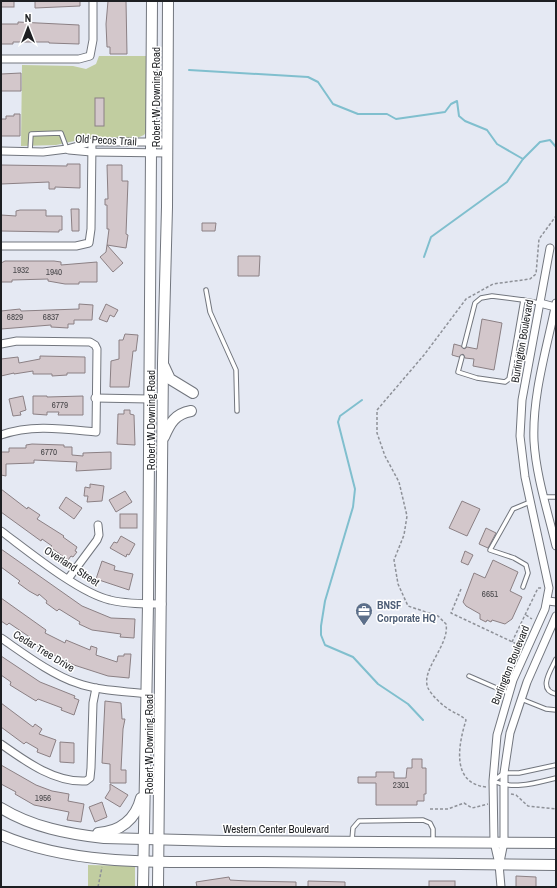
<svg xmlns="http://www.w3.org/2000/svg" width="557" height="888" font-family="'Archivo Narrow',sans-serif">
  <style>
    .green { fill: #c1cda0 }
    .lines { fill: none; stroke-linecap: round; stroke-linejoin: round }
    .stream { stroke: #80bfce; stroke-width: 2 }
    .building { fill: #d3c7cb; stroke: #8b8084 }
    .lane-casing { stroke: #72767e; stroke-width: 5.5 }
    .street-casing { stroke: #72767e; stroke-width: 9 }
    .secondary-casing { stroke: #72767e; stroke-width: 12 }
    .path { stroke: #8e9198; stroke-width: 1.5; stroke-dasharray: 3 2; stroke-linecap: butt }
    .lane { stroke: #fff; stroke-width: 3.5 }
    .street { stroke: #fff; stroke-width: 7 }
    .secondary { stroke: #fff; stroke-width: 10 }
    .labels { text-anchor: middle; stroke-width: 3; stroke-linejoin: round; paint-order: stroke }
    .number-label { font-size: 9px; fill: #4a494c }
    .street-label { font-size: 11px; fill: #1d1f22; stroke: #fff }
    .service-label { font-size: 11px; font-weight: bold; fill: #4e5e75; stroke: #fff; text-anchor: start }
  </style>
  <rect width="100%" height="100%" fill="#e5e9f3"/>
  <!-- green -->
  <g class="green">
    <path d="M99,56H147V131L144,135L137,138L93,137L56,145L21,146L22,65L73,66L86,69L96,64Z"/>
    <path d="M88,865L135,866V887H88Z"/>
  </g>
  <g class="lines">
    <!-- stream -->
    <g class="stream">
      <path d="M189,70L308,77L318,82L333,104L358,114H387L396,119L445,112L451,104L457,101L459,116L465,121L487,130L497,144L523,159"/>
      <path d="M424,257L431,237L507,182L523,159L540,142L550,140L556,147"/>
      <path d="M362,400L340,416L338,422L355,489L353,507L325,601L321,626V635L325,645L353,657L378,684L408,704L423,720"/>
    </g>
  </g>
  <!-- building -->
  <g class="building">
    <rect x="1" y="1" width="13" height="6"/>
    <path d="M35,1H80V6L35,8Z"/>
    <path d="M108,1H126L127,54H110V47H107L106,24Z"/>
    <path d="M18,22L79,25V44L49,43V42H13V44H1V24H18Z"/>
    <path d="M21,73V91H1V74Z"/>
    <rect x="95" y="98" width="9" height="28"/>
    <path d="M14,114H20V136H1V119H6V116H14Z"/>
    <path d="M67,164H80V188L55,187V189H49V182L1,184V165L67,166Z"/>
    <path d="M107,165H122V181H128L126,234L128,235L126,248L107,245L109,229H107V205H105V199H108Z"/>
    <path d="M71,209H79V231H72Z"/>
    <path d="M20,210H46V216H62V230H59V232L1,231V215L16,216V211Z"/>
    <path d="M202,223H216L215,231H202Z"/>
    <path d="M107,245L123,263L113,272L100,257L106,252Z"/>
    <path d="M238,256H260L259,276H238Z"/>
    <path d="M5,261H54L61,262V265L97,262V282H79V284H65L48,281V279L12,280V282H1V263Z"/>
    <path d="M79,304L93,305L92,320H74V324H68V328L51,327V325L1,329V311L20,309L21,311L79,309Z"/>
    <path d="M106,304L118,310L114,317L110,315L107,322L99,319Z"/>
    <path d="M482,319L502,323L494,370L473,366L474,359L465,358L463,354L459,357L452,355L454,344L461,346L464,349L467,347L477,349Z"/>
    <path d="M125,334L138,335L136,351H133L129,387H110L111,361L119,359V340H123Z"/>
    <path d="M40,356L85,357V373H67V375L52,376V374H33V371L14,374V373L1,376V359L18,357L19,363L40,359Z"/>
    <path d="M23,396L26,410L20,412L21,415L13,416L9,399Z"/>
    <path d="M33,396H47V397L83,396V415H58L59,412H47V415L33,414Z"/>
    <path d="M124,410H130V414L134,415L135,445L117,444L118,414H124Z"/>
    <path d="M32,444L64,445V447H72V455L83,456V453L111,452V469L76,471L77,462L34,460V463L6,464V476L1,475V452H9V448H26V445Z"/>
    <path d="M90,484L104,486L102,501L87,502L88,496H84L85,487L90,488Z"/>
    <path d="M1,489L27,509L28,507L40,515L37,519L64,536L63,537L77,547L75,551L77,552L73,557L71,556L68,560L50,547L52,546L42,539L41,541L1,512Z"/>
    <path d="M125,491L132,502L116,512L109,500Z"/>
    <path d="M66,497L82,508L74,519L59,508Z"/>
    <path d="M462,501L480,509L467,536L449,528Z"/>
    <rect x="120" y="514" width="17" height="14"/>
    <path d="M486,528L496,533L488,548L479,544Z"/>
    <path d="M121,536L135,544L129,555L127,554L126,557L110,548L114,542L117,543Z"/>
    <path d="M1,549L82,606L111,618L135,619L134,638L120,637L121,634L92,630L79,624L80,622L59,609L57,611L46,603L47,601L39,594L38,596L29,591L18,583L20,581L1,567Z"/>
    <path d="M465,551L473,555L468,565L461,562Z"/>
    <path d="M493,560L518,572L510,591L522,597L512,619L505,624L492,620L491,622L487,620L486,622L480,619V614L466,606L463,602L474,573L485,578Z"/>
    <path d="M102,561L115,566L114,570L133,574L129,590L96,579Z"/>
    <path d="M1,598L46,630L45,633L65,643L66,640L90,650L91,646L97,648L96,655L117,662L118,656H124V654H131L129,678L108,676L74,665L42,649L30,641L31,638L9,623L7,625L1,621Z"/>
    <path d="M1,656L40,682L75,696L74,698L79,700L74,715L61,710L62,708L38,699L36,701L10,685L11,682L1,675Z"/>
    <path d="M105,701L121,703L122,719H125L123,729L121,770H126V783H110V764L102,763Z"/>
    <path d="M1,703L33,727L35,724L42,729L39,734L56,740L50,757L37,752L38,749L26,742L24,744L1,727Z"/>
    <path d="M60,742L74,743V763L60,762Z"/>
    <path d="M412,759H422V768H426V794H424V801H417V805H376V783H358V777H376V772H394V778H406L407,768H412Z"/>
    <path d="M1,765L36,785L52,791L69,794L68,801L84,804L81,822L67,820L69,812L34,805L15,794L16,792L1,784Z"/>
    <path d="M110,784L128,795L120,807L105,798L110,790Z"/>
    <path d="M102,802L107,817L95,822L89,807Z"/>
    <path d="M516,876L536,877V887H516Z"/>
    <path d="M229,877L230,880L247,881L296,882V887H197L196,882Z"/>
    <path d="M308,881L345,882V887H308Z"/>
    <rect x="429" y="881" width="26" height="6"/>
  </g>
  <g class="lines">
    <!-- lane casing -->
    <g class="lane-casing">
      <g id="lane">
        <path d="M30,151L31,134L61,133L67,149"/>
        <path d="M206,290L210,312L236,370L237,411"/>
        <path d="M464,346L475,303L481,298L492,296L523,300"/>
        <path d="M462,357L458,372L477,378L505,382L509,379L513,358"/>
        <path d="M530,360L513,358L523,300L539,303"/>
        <path d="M544,497H556"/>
        <path d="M523,587L528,573L526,565L514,558L490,550L513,509L530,502"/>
        <path d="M556,659C551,670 537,690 556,694"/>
        <path d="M469,676L508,693"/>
        <path d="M521,699L546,709L556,710"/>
        <path d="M556,765L519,773H504L493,781C514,790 535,783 556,778"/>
        <path d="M352,840L353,828L359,821L423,820L430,823L433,829V841"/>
      </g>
    </g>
    <!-- street casing -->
    <g class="street-casing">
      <g id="street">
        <path d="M1,59H79L90,56L93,40V1"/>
        <path d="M69,150L91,152L168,153"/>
        <path d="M1,151L43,152L67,149L92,142H168"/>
        <path d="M1,246H76L89,243L91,229L92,142"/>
        <path d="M540,303L555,307"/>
        <path d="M556,303C547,348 532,395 534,441C536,476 548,512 556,546"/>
        <path d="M1,344L17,341L90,342L95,345L97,349L96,432C64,429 32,424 1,435"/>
        <path d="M95,398L149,399"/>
        <path d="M1,531C28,551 79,593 110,600C126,604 144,604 162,604"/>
        <path d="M68,579L97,540L99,535L98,525"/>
        <path d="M548,601L556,602"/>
        <path d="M1,638C23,653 52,675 77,683C99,691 124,691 147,694"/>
        <path d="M1,744C25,761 55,783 86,781L90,778L91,768L93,703L96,688"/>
        <path d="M500,862L504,842V773L510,733L527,682L556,616"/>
        <path d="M501,887L499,864L494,842L493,781L497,735L513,680L545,609L549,588L525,477L520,436L522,400L550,248"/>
      </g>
    </g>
    <!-- secondary casing -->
    <g class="secondary-casing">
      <g id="secondary">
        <path d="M164,366L170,379L193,393"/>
        <path d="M164,437C170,423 175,414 191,411"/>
        <path d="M1,808C32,827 68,834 104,838L224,841L556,843"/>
        <path d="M98,833C120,832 136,819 141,798"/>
        <path d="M1,835C80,869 179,861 263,862C361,863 458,864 556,865"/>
        <path d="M143,887L148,604L152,1"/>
        <path d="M158,887L163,363L167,207L168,1"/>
      </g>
    </g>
    <!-- path -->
    <g class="path">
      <path d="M461,589L451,613L521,646"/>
      <path d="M526,615L532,619"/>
      <path d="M512,642L538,588H542"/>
      <path d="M486,787C450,783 459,743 466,720C461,715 456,714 450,710C443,706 432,696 428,688C420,670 450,645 446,624L438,616L408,606L398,584L394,560L404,535L407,516L399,482L385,456L377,433V410L424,355L466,299L493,284L530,279L536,274L539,239L556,216"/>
      <path d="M511,794L516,795L528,806L556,809"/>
      <path d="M430,809H448L464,803L472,808L488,804"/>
      <path d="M98,887L102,867"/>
    </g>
    <!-- lane -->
    <use href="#lane" class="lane"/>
    <!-- street -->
    <use href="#street" class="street"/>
    <!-- secondary -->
    <use href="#secondary" class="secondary"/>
  </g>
  <!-- icons -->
  <defs>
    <g id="office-pin" transform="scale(0.9)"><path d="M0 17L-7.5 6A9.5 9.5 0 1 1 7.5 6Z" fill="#5c6f8a" stroke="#fff"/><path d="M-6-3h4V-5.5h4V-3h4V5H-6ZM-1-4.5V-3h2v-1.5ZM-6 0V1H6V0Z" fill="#fff"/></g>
  </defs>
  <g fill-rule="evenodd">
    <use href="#office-pin" x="364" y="611"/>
  </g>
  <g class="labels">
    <!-- number labels -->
    <g class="number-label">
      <text x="21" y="273">1932</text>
      <text x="54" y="275">1940</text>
      <text x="15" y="320">6829</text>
      <text x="51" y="320">6837</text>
      <text x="60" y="408">6779</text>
      <text x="49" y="455">6770</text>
      <text x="490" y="597">6651</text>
      <text x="401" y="788">2301</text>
      <text x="43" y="801">1956</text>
    </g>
    <!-- street labels -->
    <g class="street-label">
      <text transform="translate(156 97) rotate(-90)" y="4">Robert W Downing Road</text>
      <text transform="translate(106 140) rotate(3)" y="4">Old Pecos Trail</text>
      <text transform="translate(522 341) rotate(-80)" y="4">Burlington Boulevard</text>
      <text transform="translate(151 420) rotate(-90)" y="4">Robert W Downing Road</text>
      <text transform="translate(72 566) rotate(33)" y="4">Overland Street</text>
      <text transform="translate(44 651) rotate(31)" y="4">Cedar Tree Drive</text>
      <text transform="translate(510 665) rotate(-68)" y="4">Burlington Boulevard</text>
      <text transform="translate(149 744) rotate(-90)" y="4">Robert W Downing Road</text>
      <text x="276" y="833">Western Center Boulevard</text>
    </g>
    <!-- service labels -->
    <g class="service-label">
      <text x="377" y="609">BNSF<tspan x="377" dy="13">Corporate HQ</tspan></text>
    </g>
  </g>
  <!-- border -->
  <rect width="557" height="888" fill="none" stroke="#1d1f22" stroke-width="4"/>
  <!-- north arrow -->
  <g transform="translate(28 28)" stroke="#ffffff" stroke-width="3" paint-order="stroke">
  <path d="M0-3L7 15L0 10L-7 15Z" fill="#1d1f22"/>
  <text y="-6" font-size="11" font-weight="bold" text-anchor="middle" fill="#1d1f22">N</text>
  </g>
</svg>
